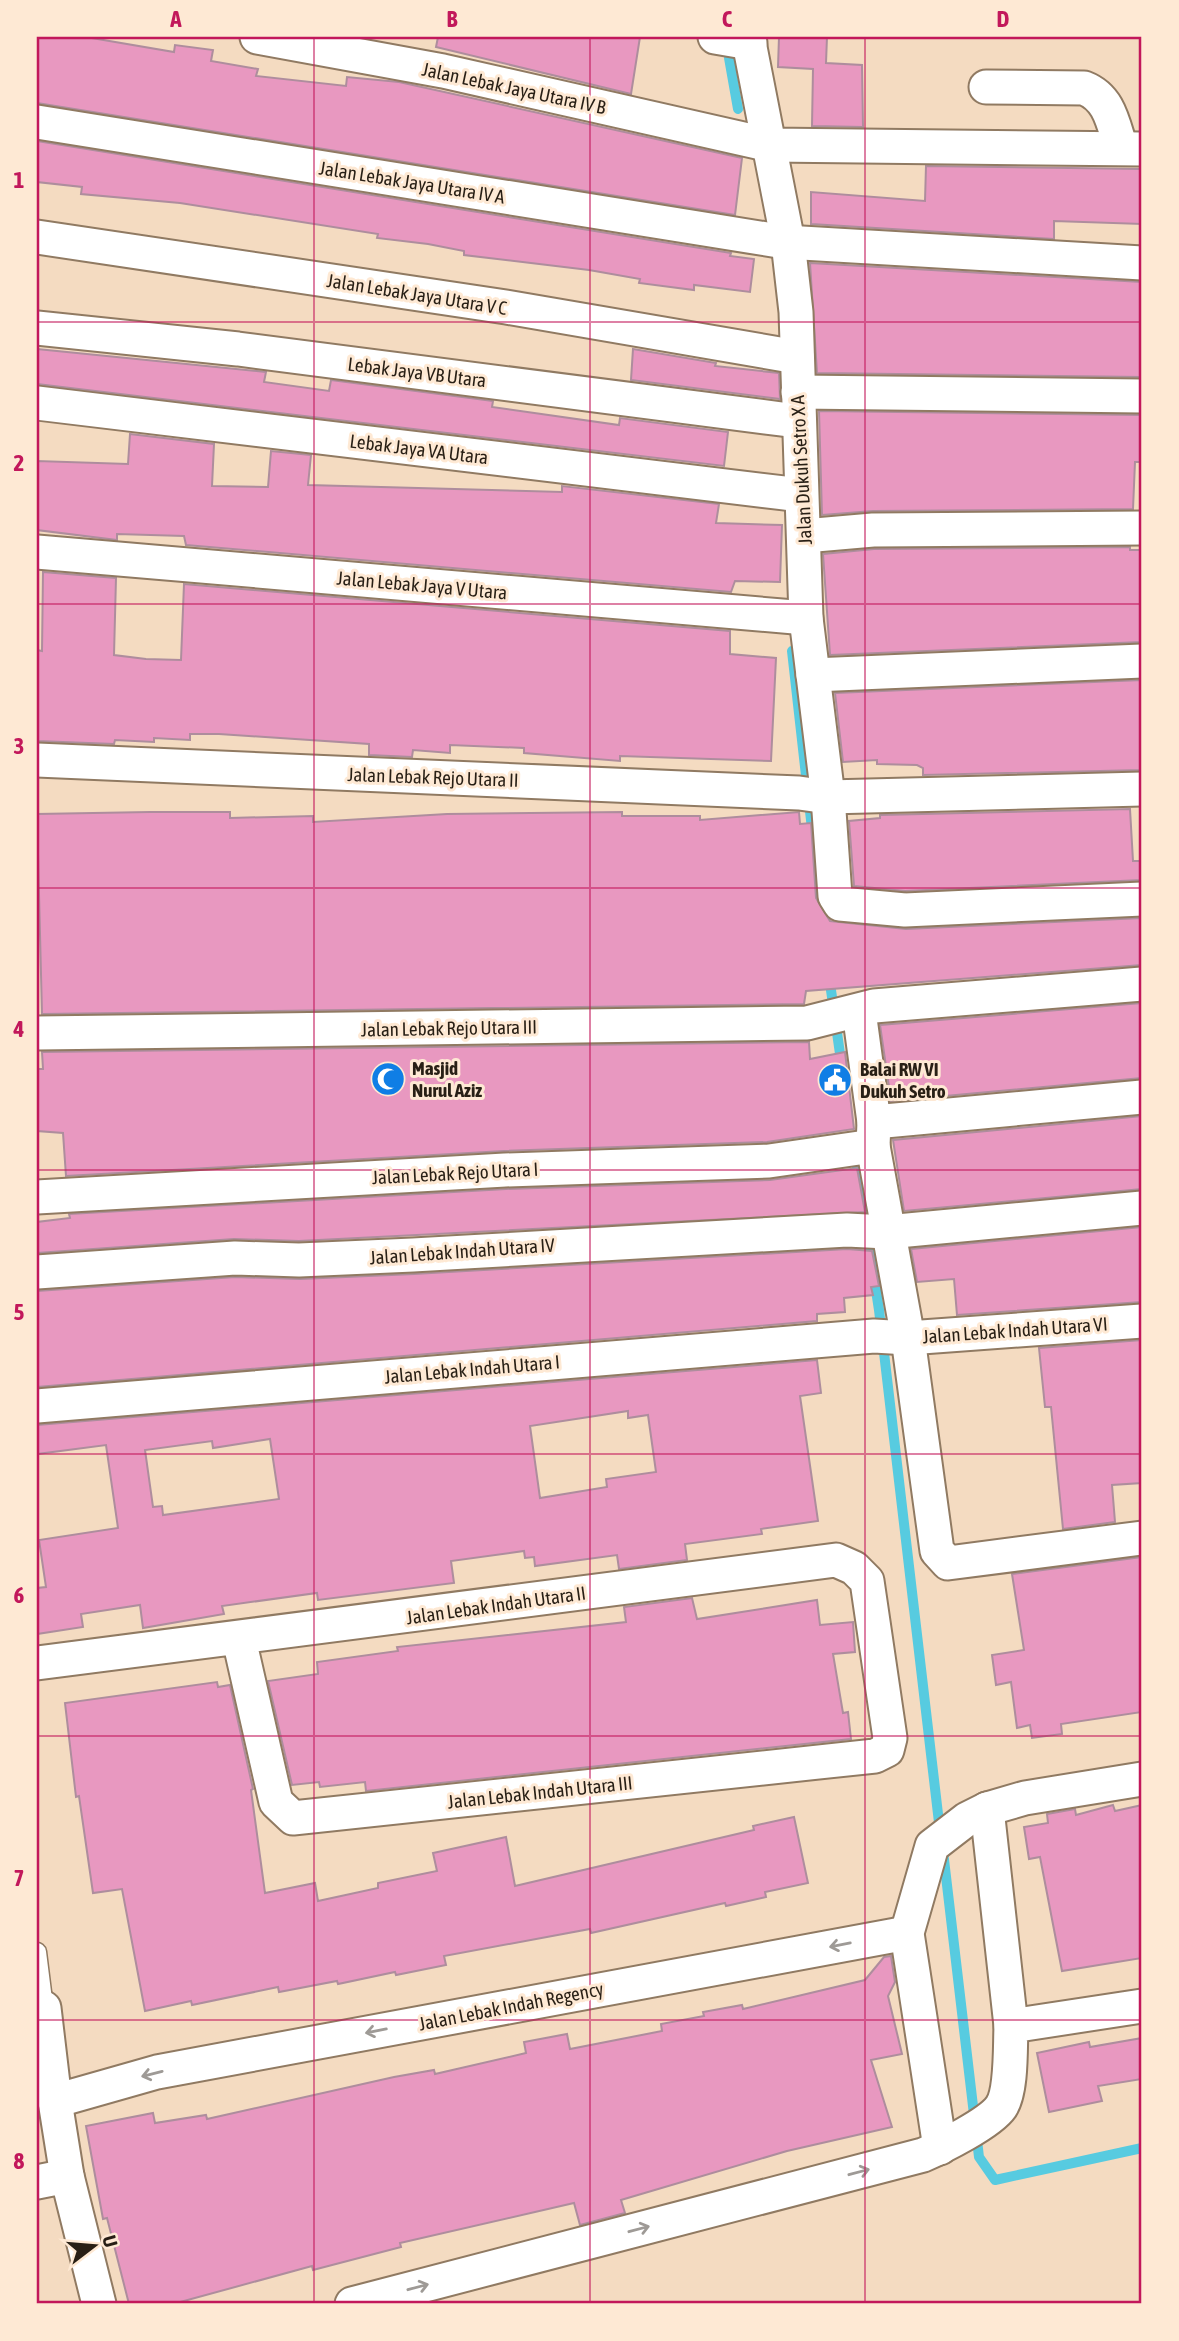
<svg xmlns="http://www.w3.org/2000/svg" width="1179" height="2341" font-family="'Asap Condensed',sans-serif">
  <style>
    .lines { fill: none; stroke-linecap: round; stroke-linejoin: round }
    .stream { stroke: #57cbe0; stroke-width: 10 }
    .building { fill: #e898c0; stroke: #ae8d9d; stroke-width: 2; fill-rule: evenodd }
    .service-casing { stroke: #907a62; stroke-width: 21 }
    .minor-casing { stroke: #907a62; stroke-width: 37 }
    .service { stroke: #fff; stroke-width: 18 }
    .minor { stroke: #fff; stroke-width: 33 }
    .oneway { stroke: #9e9a96 }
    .grid { fill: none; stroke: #c2185b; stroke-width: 2; stroke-opacity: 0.55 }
    .labels { text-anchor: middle; stroke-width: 6; stroke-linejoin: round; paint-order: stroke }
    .street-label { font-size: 19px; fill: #281f15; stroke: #fee9d4 }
    .poi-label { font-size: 19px; font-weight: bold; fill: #281f15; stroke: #fee9d4; text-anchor: start }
    .neatline { fill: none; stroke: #c2185b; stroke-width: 2.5 }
    .grid-label { font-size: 23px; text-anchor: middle; font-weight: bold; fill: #c2185b }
  </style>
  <rect width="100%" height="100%" fill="#f4dbc1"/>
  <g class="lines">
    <!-- stream -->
    <g class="stream">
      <path d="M729,58L738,109"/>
      <path d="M792,651L822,918"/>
      <path d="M829,976L842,1068"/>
      <path d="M855,1153L879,1310L940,1831"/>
      <path d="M943,1851L979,2157L995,2180L1142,2148"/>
    </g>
  </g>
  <!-- building -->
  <g class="building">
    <path d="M37,37H86L174,52L175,45L213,50L211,61L258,69L256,76L346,86L347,77L399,82L742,158L735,215L37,103Z"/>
    <path d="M438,37H640L631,94L436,47Z"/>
    <path d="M779,37H827L826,63L862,65L863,127L812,126L813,69L778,67Z"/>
    <path d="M37,141L731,253L730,256L754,259L750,292L694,285V290L639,283L640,279L589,270L464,255V251L428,244L377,238L378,234L180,203L81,194L82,187L37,182Z"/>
    <path d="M926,166L1142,169V224L1054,221V239L811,224V192L925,201Z"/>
    <path d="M810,263L1142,282V377L817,373Z"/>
    <path d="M37,349L266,372L264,382L329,391L331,380L493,401L492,407L619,425L620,418L728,432L724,466L37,384Z"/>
    <path d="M633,349L716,363L715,366L779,373L780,399L631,380Z"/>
    <path d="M819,411L1142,415V462H1135L1133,509L873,511L822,515Z"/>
    <path d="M130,434L214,444L212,486L268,487L271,451L311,455L308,485L562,492V486L719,504L716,523L782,525L780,582L735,581L731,592L186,545L184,536L117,534V540L37,530V461L128,464Z"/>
    <path d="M1130,547V550H1142V642L830,655L823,554L874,549Z"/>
    <path d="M43,572L116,578L114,655L146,659L181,660L184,584L730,631V654L776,658L771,761L620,756V761L524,753V748L450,745V753L413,750L412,757L369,755V744L219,734H190V740L154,738V742L115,740L114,744L37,741V650L42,651Z"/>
    <path d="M1142,680V770L923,775V768L917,765L877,764V760L843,762L835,693Z"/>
    <path d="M1130,809L1133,861H1142V880L905,891L854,886L849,821L880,818V815Z"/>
    <path d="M150,812H230V818L313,816V822L447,814L622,812V816H700V820L799,812L800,824L811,823L816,898L830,921L906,929L1142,918V965L806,991L804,1004L42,1014L37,814Z"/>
    <path d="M1142,1003V1078L891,1101L880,1025Z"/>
    <path d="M809,1042L810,1059L845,1052L854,1129L767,1142L504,1151L66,1176L63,1133L37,1131V1069H43L42,1052Z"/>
    <path d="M1142,1116V1189L904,1211L893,1140Z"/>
    <path d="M857,1168L865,1212L299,1241L234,1239L37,1253V1222L70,1218L69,1214L506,1189L770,1180Z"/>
    <path d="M1142,1227V1302L957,1315L954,1279L917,1282L911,1249Z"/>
    <path d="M847,1249L872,1251L879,1286L871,1287L873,1295L844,1298L845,1312L817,1314V1321L37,1387V1291L235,1277L300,1279L414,1274Z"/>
    <path d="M1142,1340V1483L1112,1485L1115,1522L1063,1529L1051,1407H1045L1039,1348Z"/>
    <path d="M817,1360L821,1393L800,1396L818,1521L761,1529L762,1534L685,1544L687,1560L619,1569L617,1555L535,1566L534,1557L525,1558L524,1551L451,1561L454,1583L318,1600L317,1593L222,1606L224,1614L143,1628L140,1605L81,1614L83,1627L37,1634V1588L46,1587L39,1540L118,1528L106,1445L37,1454V1425ZM628,1411V1418L648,1415L656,1472L606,1479L607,1487L540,1498L530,1426ZM270,1439L279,1499L163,1515L162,1506L153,1507L145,1450L212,1441L213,1448Z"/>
    <path d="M1142,1557V1712L1061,1724L1062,1734L1032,1738L1030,1725L1017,1728L1011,1682L996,1685L992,1655L1024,1650L1012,1574Z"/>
    <path d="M692,1598L697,1619L817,1600L820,1625L853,1622L855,1652L833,1654L843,1713L848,1712L851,1739L366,1791L365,1782L320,1787L319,1782L292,1785L268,1681L318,1674L317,1662L398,1651L397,1647L626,1622L624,1607Z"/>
    <path d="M217,1682L218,1687L230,1685L253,1789L251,1790L265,1893L315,1883L318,1901L378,1888V1883L437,1871L433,1853L506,1837L515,1886L754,1830L753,1826L794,1817L808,1883L765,1892L766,1897L726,1906L725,1903L591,1933L590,1929L444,1956L446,1965L396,1975L395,1972L338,1984L337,1981L279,1992L278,1987L192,2005L191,2001L145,2011L122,1889L93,1893L79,1796L76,1797L65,1703Z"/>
    <path d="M1113,1805L1115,1811L1142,1805V1958L1062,1971L1040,1857L1029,1859L1024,1827L1048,1823L1047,1814L1075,1809L1076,1815Z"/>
    <path d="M891,1956L895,1982L888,1996L902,2054L871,2060L892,2127L787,2151L621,2200L625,2213L580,2225L574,2203L400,2243L401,2247L313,2270L312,2266L173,2304H129L107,2218L103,2219L86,2126L153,2113L155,2123L206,2115L207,2119L394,2077L434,2070L435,2074L526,2053L524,2042L567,2034L570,2049L662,2031L661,2024L704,2016L703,2012L742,2005L743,2009L865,1980L884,1957Z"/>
    <path d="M1142,2038V2079L1098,2086L1102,2101L1049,2112L1037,2053L1089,2042L1090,2047Z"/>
  </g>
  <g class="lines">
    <!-- service casing -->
    <g class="service-casing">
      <path id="service" d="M37,1952L44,2008"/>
    </g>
    <!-- minor casing -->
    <g class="minor-casing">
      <g id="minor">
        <path d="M257,37L443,71L770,145L1142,149"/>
        <path d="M715,37L750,43"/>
        <path d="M748,37L788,242L796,312L806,618L828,797L835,896L840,904L905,910L1142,899"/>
        <path d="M986,87L1084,88C1110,98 1113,124 1121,148"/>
        <path d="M37,122L785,242L1142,263"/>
        <path d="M37,237L506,307L797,357"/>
        <path d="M37,328L238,349L797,421"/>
        <path d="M798,392L1142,396"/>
        <path d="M37,403L801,495"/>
        <path d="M804,536L873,530L1142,528"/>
        <path d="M37,552L806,618"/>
        <path d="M813,675L1142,661"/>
        <path d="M37,760L799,793L828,797L1142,789"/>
        <path d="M859,1011L874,1122L873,1146L908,1338L937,1551L948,1563L1142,1538"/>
        <path d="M37,1033L807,1023L874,1006L1142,984"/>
        <path d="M874,1122L1142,1097"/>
        <path d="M37,1197L505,1170L769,1161L873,1146"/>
        <path d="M37,1272L235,1258L299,1260L413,1255L847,1230L887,1232L1142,1208"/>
        <path d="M37,1406L874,1336L908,1338L1142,1321"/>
        <path d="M37,1663L836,1560L854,1568L867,1581L890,1738L887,1750L875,1756L293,1818L276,1802L239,1639"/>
        <path d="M987,1809L1011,2026"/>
        <path d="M37,2009L44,2008L55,2101L157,2072L907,1933"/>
        <path d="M55,2101L67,2176"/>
        <path d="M940,2148L907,1933L932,1846L967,1819L987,1809L1025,1798L1142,1779"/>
        <path d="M37,2182L67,2176L99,2304"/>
        <path d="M352,2304L923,2155C942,2147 990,2123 1001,2107C1012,2091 1010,2046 1011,2026L1142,2006"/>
      </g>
    </g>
    <!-- service -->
    <use href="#service" class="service"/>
    <!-- minor -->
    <use href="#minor" class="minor"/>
  </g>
  <!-- one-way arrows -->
  <defs><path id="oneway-shaft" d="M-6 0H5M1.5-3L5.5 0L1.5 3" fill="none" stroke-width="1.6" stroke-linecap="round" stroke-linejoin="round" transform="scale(1.75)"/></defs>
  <g class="oneway">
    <use href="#oneway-shaft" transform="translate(840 1945) rotate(169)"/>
    <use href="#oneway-shaft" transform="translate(376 2031) rotate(169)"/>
    <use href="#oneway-shaft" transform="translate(152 2074) rotate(166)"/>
    <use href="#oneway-shaft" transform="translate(859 2172) rotate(-15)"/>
    <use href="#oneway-shaft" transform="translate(639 2229) rotate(-15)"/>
    <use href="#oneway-shaft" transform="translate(418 2287) rotate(-15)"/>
  </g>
  <!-- grid -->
  <path class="grid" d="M314,37V2304M590,37V2304M865,37V2304M37,322H1142M37,604H1142M37,888H1142M37,1170H1142M37,1454H1142M37,1736H1142M37,2020H1142"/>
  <!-- icons -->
  <defs>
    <g id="mosque-disc" transform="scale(1.75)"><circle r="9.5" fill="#0f7ee5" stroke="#fee9d4"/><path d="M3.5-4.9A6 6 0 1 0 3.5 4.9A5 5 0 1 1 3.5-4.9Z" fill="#fff"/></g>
    <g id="civic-disc" transform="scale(1.75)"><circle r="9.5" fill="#0f7ee5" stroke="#fee9d4"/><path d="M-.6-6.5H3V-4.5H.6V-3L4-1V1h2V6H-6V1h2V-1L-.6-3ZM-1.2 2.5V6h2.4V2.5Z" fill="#fff"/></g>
  </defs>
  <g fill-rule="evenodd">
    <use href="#mosque-disc" x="388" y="1079"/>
    <use href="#civic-disc" x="835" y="1080"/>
  </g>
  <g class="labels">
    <!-- street labels -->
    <g class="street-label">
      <text transform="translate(514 88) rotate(12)" y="7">Jalan Lebak Jaya Utara IV B</text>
      <text transform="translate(412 182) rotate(9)" y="7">Jalan Lebak Jaya Utara IV A</text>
      <text transform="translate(417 294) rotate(9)" y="7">Jalan Lebak Jaya Utara V C</text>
      <text transform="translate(417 372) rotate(7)" y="7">Lebak Jaya VB Utara</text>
      <text transform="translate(419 449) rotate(7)" y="7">Lebak Jaya VA Utara</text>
      <text transform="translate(801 470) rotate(-93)" y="7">Jalan Dukuh Setro X A</text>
      <text transform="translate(422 585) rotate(5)" y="7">Jalan Lebak Jaya V Utara</text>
      <text transform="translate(433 777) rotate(2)" y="7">Jalan Lebak Rejo Utara II</text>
      <text transform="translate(449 1028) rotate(-1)" y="7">Jalan Lebak Rejo Utara III</text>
      <text transform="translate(455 1173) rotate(-3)" y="7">Jalan Lebak Rejo Utara I</text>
      <text transform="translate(462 1251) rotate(-4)" y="7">Jalan Lebak Indah Utara IV</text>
      <text transform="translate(1015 1330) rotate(-4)" y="7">Jalan Lebak Indah Utara VI</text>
      <text transform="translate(472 1369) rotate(-5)" y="7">Jalan Lebak Indah Utara I</text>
      <text transform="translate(496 1605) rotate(-8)" y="7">Jalan Lebak Indah Utara II</text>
      <text transform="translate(540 1792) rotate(-6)" y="7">Jalan Lebak Indah Utara III</text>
      <text transform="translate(511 2006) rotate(-11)" y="7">Jalan Lebak Indah Regency</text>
    </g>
    <!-- poi labels -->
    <g class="poi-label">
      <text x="412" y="1075">Masjid<tspan x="412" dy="22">Nurul Aziz</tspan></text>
      <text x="860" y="1076">Balai RW VI<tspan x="860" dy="22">Dukuh Setro</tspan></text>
    </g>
  </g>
  <!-- border -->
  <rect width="1179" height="2341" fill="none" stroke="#fee9d4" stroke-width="77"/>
  <!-- north arrow -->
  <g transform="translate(94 2246) rotate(74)" stroke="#fee9d4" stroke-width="5" paint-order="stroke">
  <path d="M0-5L12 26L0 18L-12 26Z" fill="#281f15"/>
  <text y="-10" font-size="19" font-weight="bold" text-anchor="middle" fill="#281f15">U</text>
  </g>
  <rect x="38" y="38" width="1102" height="2264" class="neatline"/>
  <g class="grid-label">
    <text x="176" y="27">A</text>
    <text x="452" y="27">B</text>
    <text x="727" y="27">C</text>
    <text x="1003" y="27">D</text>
    <text x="19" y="188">1</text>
    <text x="19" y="471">2</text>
    <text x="19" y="754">3</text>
    <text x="19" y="1037">4</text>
    <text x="19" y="1320">5</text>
    <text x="19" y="1603">6</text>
    <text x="19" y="1886">7</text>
    <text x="19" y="2169">8</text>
  </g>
</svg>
